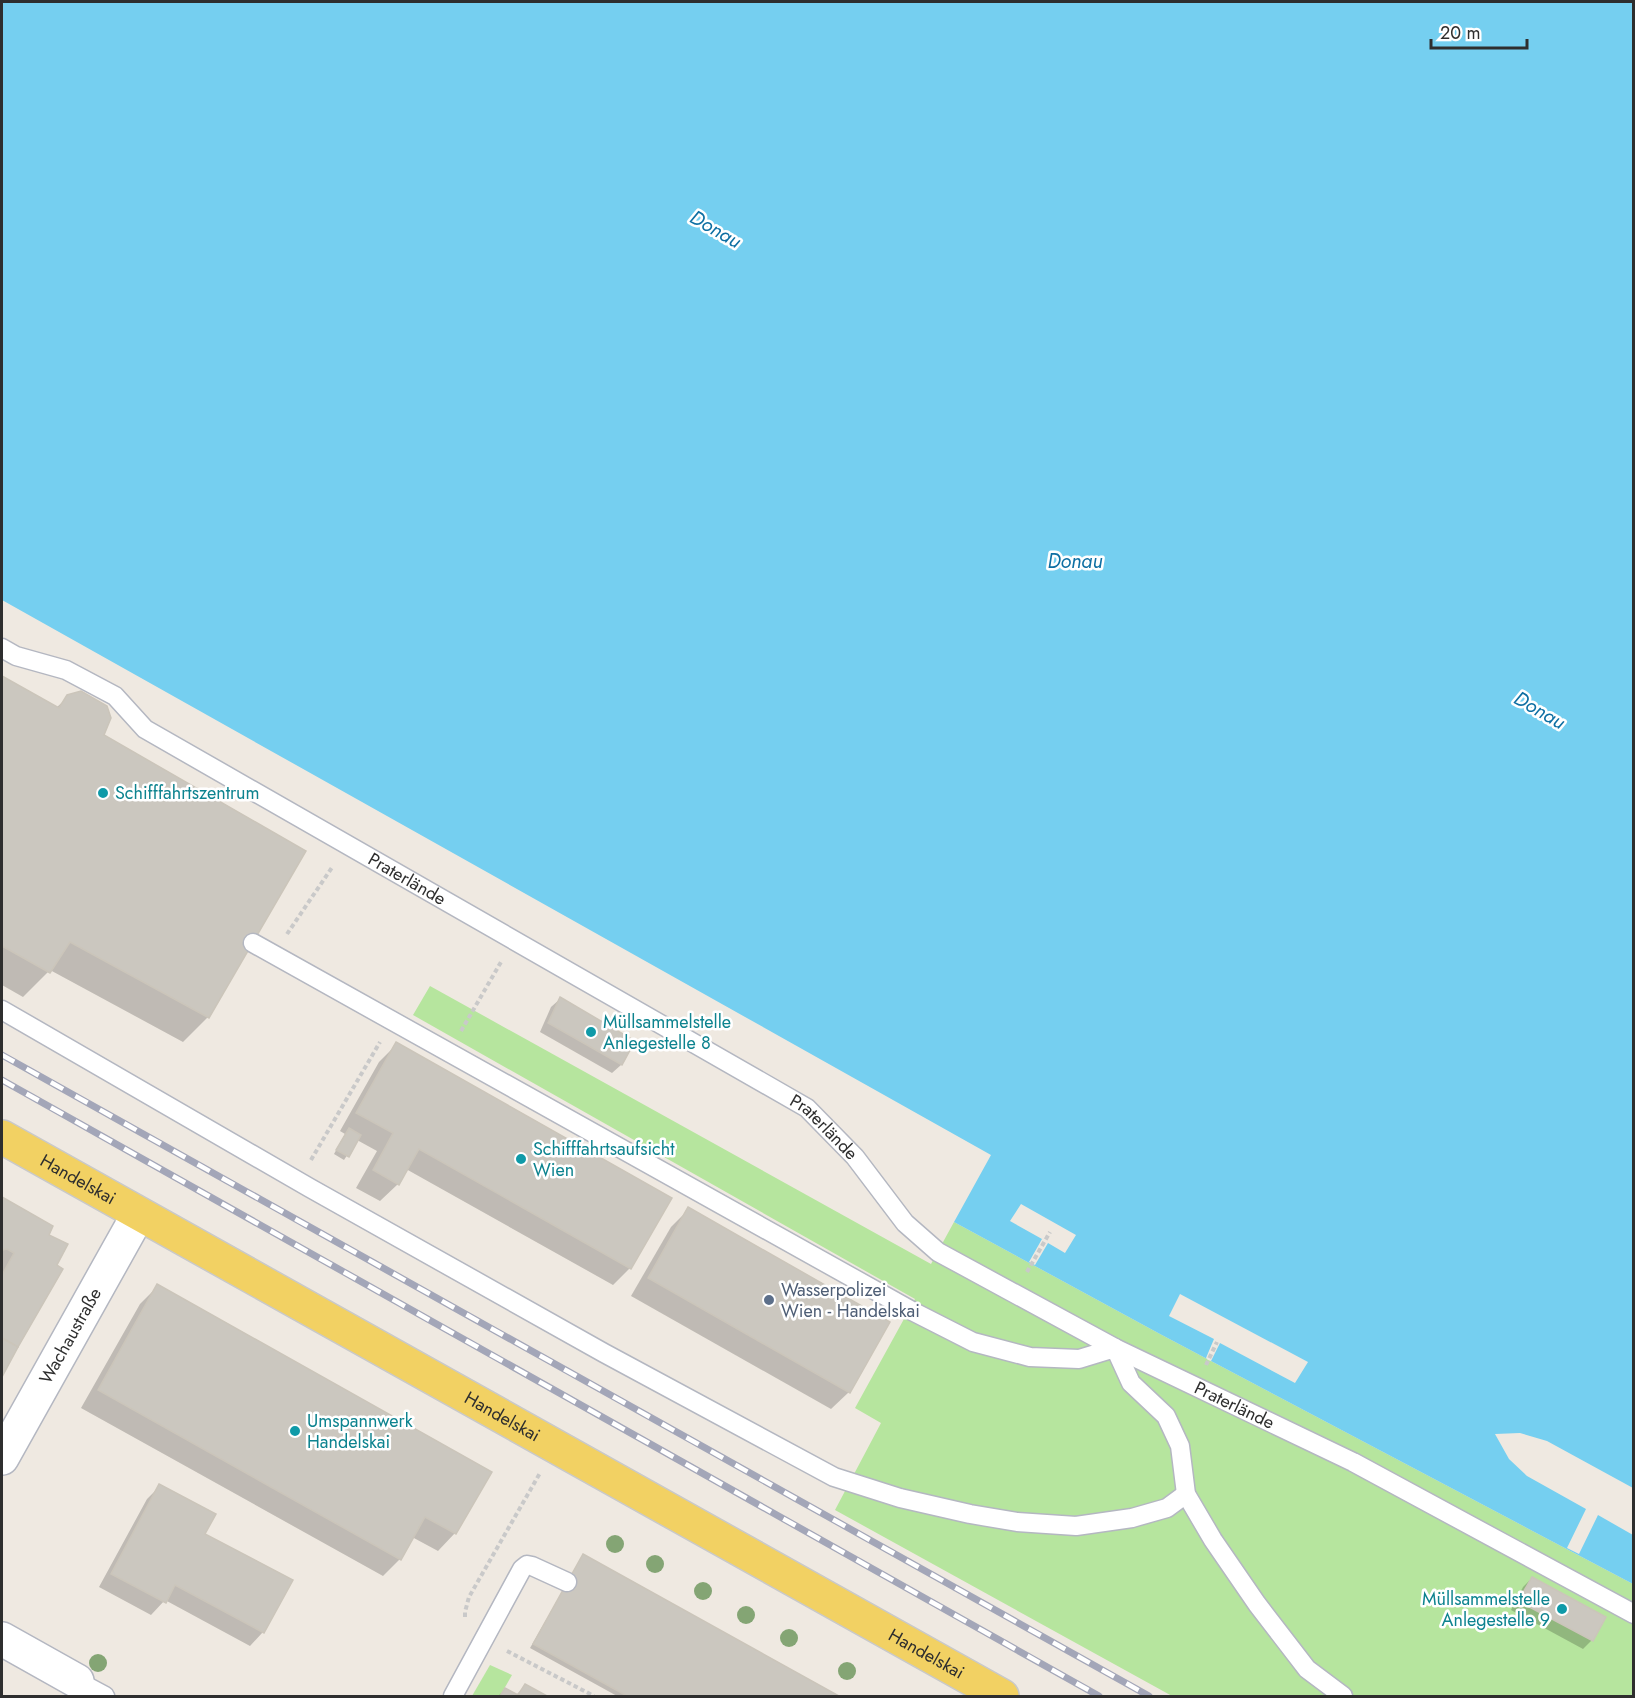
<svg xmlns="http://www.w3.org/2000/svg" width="1635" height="1698" font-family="Jost,sans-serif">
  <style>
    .green { fill: #b6e59e }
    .water { fill: #75cff0 }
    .pier { fill: #efe9e1 }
    .shadow { fill: #0003 }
    .building { fill: #cbc7bf; stroke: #cbc5ba; stroke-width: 1.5 }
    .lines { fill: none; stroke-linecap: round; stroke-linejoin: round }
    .service-casing { stroke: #b4b7c1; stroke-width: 21 }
    .minor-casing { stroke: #b4b7c1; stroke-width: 36 }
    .primary-casing { stroke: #c9c9c9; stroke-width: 36 }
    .path { stroke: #c9c9c9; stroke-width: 4; stroke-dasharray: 4.5 3; stroke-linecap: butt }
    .service { stroke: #fff; stroke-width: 18 }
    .minor { stroke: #fff; stroke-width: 33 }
    .primary { stroke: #f2d163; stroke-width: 33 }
    .rail-casing { stroke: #a3a6b8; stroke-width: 7 }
    .rail { stroke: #fff; stroke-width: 4.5; stroke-dasharray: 14; stroke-linecap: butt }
    .tree { fill: #84a574 }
    .culture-dot { fill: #0f9aa8; stroke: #fff; stroke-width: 2 }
    .service-dot { fill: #5c6f8a; stroke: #fff; stroke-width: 2 }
    .labels { text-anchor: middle; stroke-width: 5; stroke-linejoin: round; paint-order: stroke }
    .culture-label { font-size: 18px; fill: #0d838f; stroke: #fff; text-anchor: start }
    .street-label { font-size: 18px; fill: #2e2e2e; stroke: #fff }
    .service-label { font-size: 18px; fill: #4e5e75; stroke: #fff; text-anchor: start }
    .water-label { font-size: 20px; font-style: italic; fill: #0d6fa3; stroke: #fff }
  </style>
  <rect width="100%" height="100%" fill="#efe9e1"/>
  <!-- green -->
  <g class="green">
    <path d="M430,986L931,1264L954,1222L1160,1334L1633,1584V1696H1172L835,1510L881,1423L855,1408L915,1299L413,1015Z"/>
    <path d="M490,1665L512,1675L500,1696H472Z"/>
  </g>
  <!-- water -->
  <path class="water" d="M2,2H1633V1584L1160,1334L954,1222L991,1155L2,600Z"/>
  <!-- pier -->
  <g class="pier">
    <path d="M1021,1204L1076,1235L1065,1253L1048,1243L1035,1265L1029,1262L1042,1239L1010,1221Z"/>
    <path d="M1180,1294L1308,1362L1295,1383L1220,1343L1211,1361L1208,1360L1206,1358L1214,1339L1169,1316Z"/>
    <path d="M1520,1433L1547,1441L1633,1488V1535L1598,1515L1579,1554L1567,1548L1586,1509L1527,1476L1509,1459L1495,1434Z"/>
  </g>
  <!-- shadow -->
  <g class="shadow">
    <path d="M2,678L56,708L68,697L102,736L208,1017L183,1042L50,970L23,997L2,985Z"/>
    <path d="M560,999L633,1042L621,1065L612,1073L540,1032L551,1007Z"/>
    <path d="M397,1044L630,1268L613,1285L406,1169L398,1184L380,1201L356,1188L377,1151L357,1140L344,1160L334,1154L345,1134L340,1131L379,1062Z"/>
    <path d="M2,1199L51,1226L47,1236L55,1265L61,1269L2,1374Z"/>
    <path d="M689,1209L849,1392L831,1409L631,1296L671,1227Z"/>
    <path d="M158,1286L490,1472L455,1533L438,1551L412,1537L400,1559L383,1576L81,1408L140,1304Z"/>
    <path d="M160,1486L203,1534L263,1632L250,1646L165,1600L151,1615L99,1587L147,1499Z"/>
    <path d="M583,1556L836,1696H617L530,1648Z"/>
    <path d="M1532,1578L1592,1640L1583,1649L1511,1610L1523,1587Z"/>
    <path d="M525,1686L545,1696H498L505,1690L515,1696Z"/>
  </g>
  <!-- building -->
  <g class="building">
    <path d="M2,676L59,708L67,695L81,691L107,706L111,718L104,735L306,851L209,1018L70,942L50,973L2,946Z"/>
    <path d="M560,997L635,1041L622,1065L548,1023Z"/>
    <path d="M396,1042L672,1198L631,1269L419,1149L399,1185L373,1170L393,1133L356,1113Z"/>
    <path d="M349,1128L361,1135L349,1157L336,1150Z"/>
    <path d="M2,1197L53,1226L49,1235L68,1244L57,1265L63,1269L18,1347L2,1338V1275L14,1253L7,1249L2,1250Z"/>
    <path d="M688,1207L890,1322L850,1393L648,1278Z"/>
    <path d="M157,1284L492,1472L456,1534L425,1517L401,1560L98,1390Z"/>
    <path d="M2,1338L18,1347L2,1377Z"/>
    <path d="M159,1484L216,1514L205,1534L293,1580L264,1633L175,1585L166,1603L111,1574Z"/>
    <path d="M583,1554L839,1696H627L533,1644Z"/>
    <path d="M1532,1577L1606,1617L1593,1641L1518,1601Z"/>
    <path d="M525,1684L547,1696H500L505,1688L518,1695Z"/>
  </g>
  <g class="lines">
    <!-- service casing -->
    <g class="service-casing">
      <g id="service">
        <path id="s1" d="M2,648L16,656L66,670L115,696L145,729L807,1108L855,1157L905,1223L938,1252L1115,1348L1353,1462L1634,1614"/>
        <path d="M253,943L912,1311L973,1342L1030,1357L1079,1359L1115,1348L1131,1383L1166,1416L1180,1446L1186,1494L1213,1540L1257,1604L1307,1669L1343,1696"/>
        <path d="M2,1010L310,1188L604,1353L834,1477L900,1498L970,1514L1017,1522L1076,1526L1132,1518L1167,1508L1186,1494"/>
        <path d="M77,1681L105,1696"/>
        <path d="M453,1696L522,1569L527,1565L532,1566L567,1582"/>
      </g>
    </g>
    <!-- minor casing -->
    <g class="minor-casing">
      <g id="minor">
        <path id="s2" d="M2,1458L138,1215"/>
        <path d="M2,1639L77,1681"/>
      </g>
    </g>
    <!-- primary casing -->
    <g class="primary-casing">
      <g id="primary">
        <path id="s3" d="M2,1137L1002,1696"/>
      </g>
    </g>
    <!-- path -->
    <g class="path">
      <path d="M287,934L333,866"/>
      <path d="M461,1031L501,962"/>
      <path d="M311,1160L380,1042"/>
      <path d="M1027,1272L1050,1232"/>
      <path d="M1206,1365L1217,1342"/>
      <path d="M465,1617V1612L469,1597L540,1473"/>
      <path d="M507,1651L594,1696"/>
    </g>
    <!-- service -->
    <use href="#service" class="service"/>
    <!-- minor -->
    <use href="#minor" class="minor"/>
    <!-- primary -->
    <use href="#primary" class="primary"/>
    <!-- rail casing -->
    <g class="rail-casing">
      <g id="rail">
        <path d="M2,1055L1149,1696"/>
        <path d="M2,1080L1099,1696"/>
      </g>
    </g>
    <!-- rail -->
    <use href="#rail" class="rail"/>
  </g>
  <!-- trees -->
  <g class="tree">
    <circle cx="615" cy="1544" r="9"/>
    <circle cx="655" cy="1564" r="9"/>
    <circle cx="703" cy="1591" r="9"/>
    <circle cx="746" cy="1615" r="9"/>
    <circle cx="789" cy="1638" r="9"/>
    <circle cx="98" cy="1663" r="9"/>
    <circle cx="847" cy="1671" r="9"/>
  </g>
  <!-- markers -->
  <g class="culture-dot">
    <circle cx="103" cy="793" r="6"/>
    <circle cx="591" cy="1032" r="6"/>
    <circle cx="521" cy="1159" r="6"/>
    <circle cx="295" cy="1431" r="6"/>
    <circle cx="1562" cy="1609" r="6"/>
  </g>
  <circle class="service-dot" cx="769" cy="1300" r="6"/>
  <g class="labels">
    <!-- culture labels -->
    <g class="culture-label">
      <text x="115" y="799">Schifffahrtszentrum</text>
      <text x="603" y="1028">Müllsammelstelle<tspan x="603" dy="21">Anlegestelle 8</tspan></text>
      <text x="533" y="1155">Schifffahrtsaufsicht<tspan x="533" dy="21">Wien</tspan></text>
      <text x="307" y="1427">Umspannwerk<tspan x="307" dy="21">Handelskai</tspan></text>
      <text x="1550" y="1605" text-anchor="end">Müllsammelstelle<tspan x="1550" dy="21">Anlegestelle 9</tspan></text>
    </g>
    <!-- street labels -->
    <g class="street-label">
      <text dy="6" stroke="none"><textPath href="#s1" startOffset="470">Praterlände</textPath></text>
      <text dy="6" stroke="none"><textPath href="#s1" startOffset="956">Praterlände</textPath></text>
      <text dy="6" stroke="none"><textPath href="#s3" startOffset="87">Handelskai</textPath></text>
      <text dy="6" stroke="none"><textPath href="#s2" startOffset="140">Wachaustraße</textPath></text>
      <text dy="6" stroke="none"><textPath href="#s1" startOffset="1460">Praterlände</textPath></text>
      <text dy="6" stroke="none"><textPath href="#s3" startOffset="573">Handelskai</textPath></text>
      <text dy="6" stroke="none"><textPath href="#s3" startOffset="1059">Handelskai</textPath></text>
    </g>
    <!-- service labels -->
    <g class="service-label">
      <text x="781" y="1296">Wasserpolizei<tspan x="781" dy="21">Wien - Handelskai</tspan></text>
    </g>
    <!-- water labels -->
    <g class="water-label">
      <text transform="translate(716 229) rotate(30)" y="7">Donau</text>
      <text x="1075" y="568">Donau</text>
      <text transform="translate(1540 710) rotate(30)" y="7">Donau</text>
    </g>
  </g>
  <!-- border -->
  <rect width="1635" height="1698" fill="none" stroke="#2e2e2e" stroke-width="6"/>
  <!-- scale -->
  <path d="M1431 39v9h96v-9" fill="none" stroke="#2e2e2e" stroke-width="3"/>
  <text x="1440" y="39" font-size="18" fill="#2e2e2e" stroke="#ffffff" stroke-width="4.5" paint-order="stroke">20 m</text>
</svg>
